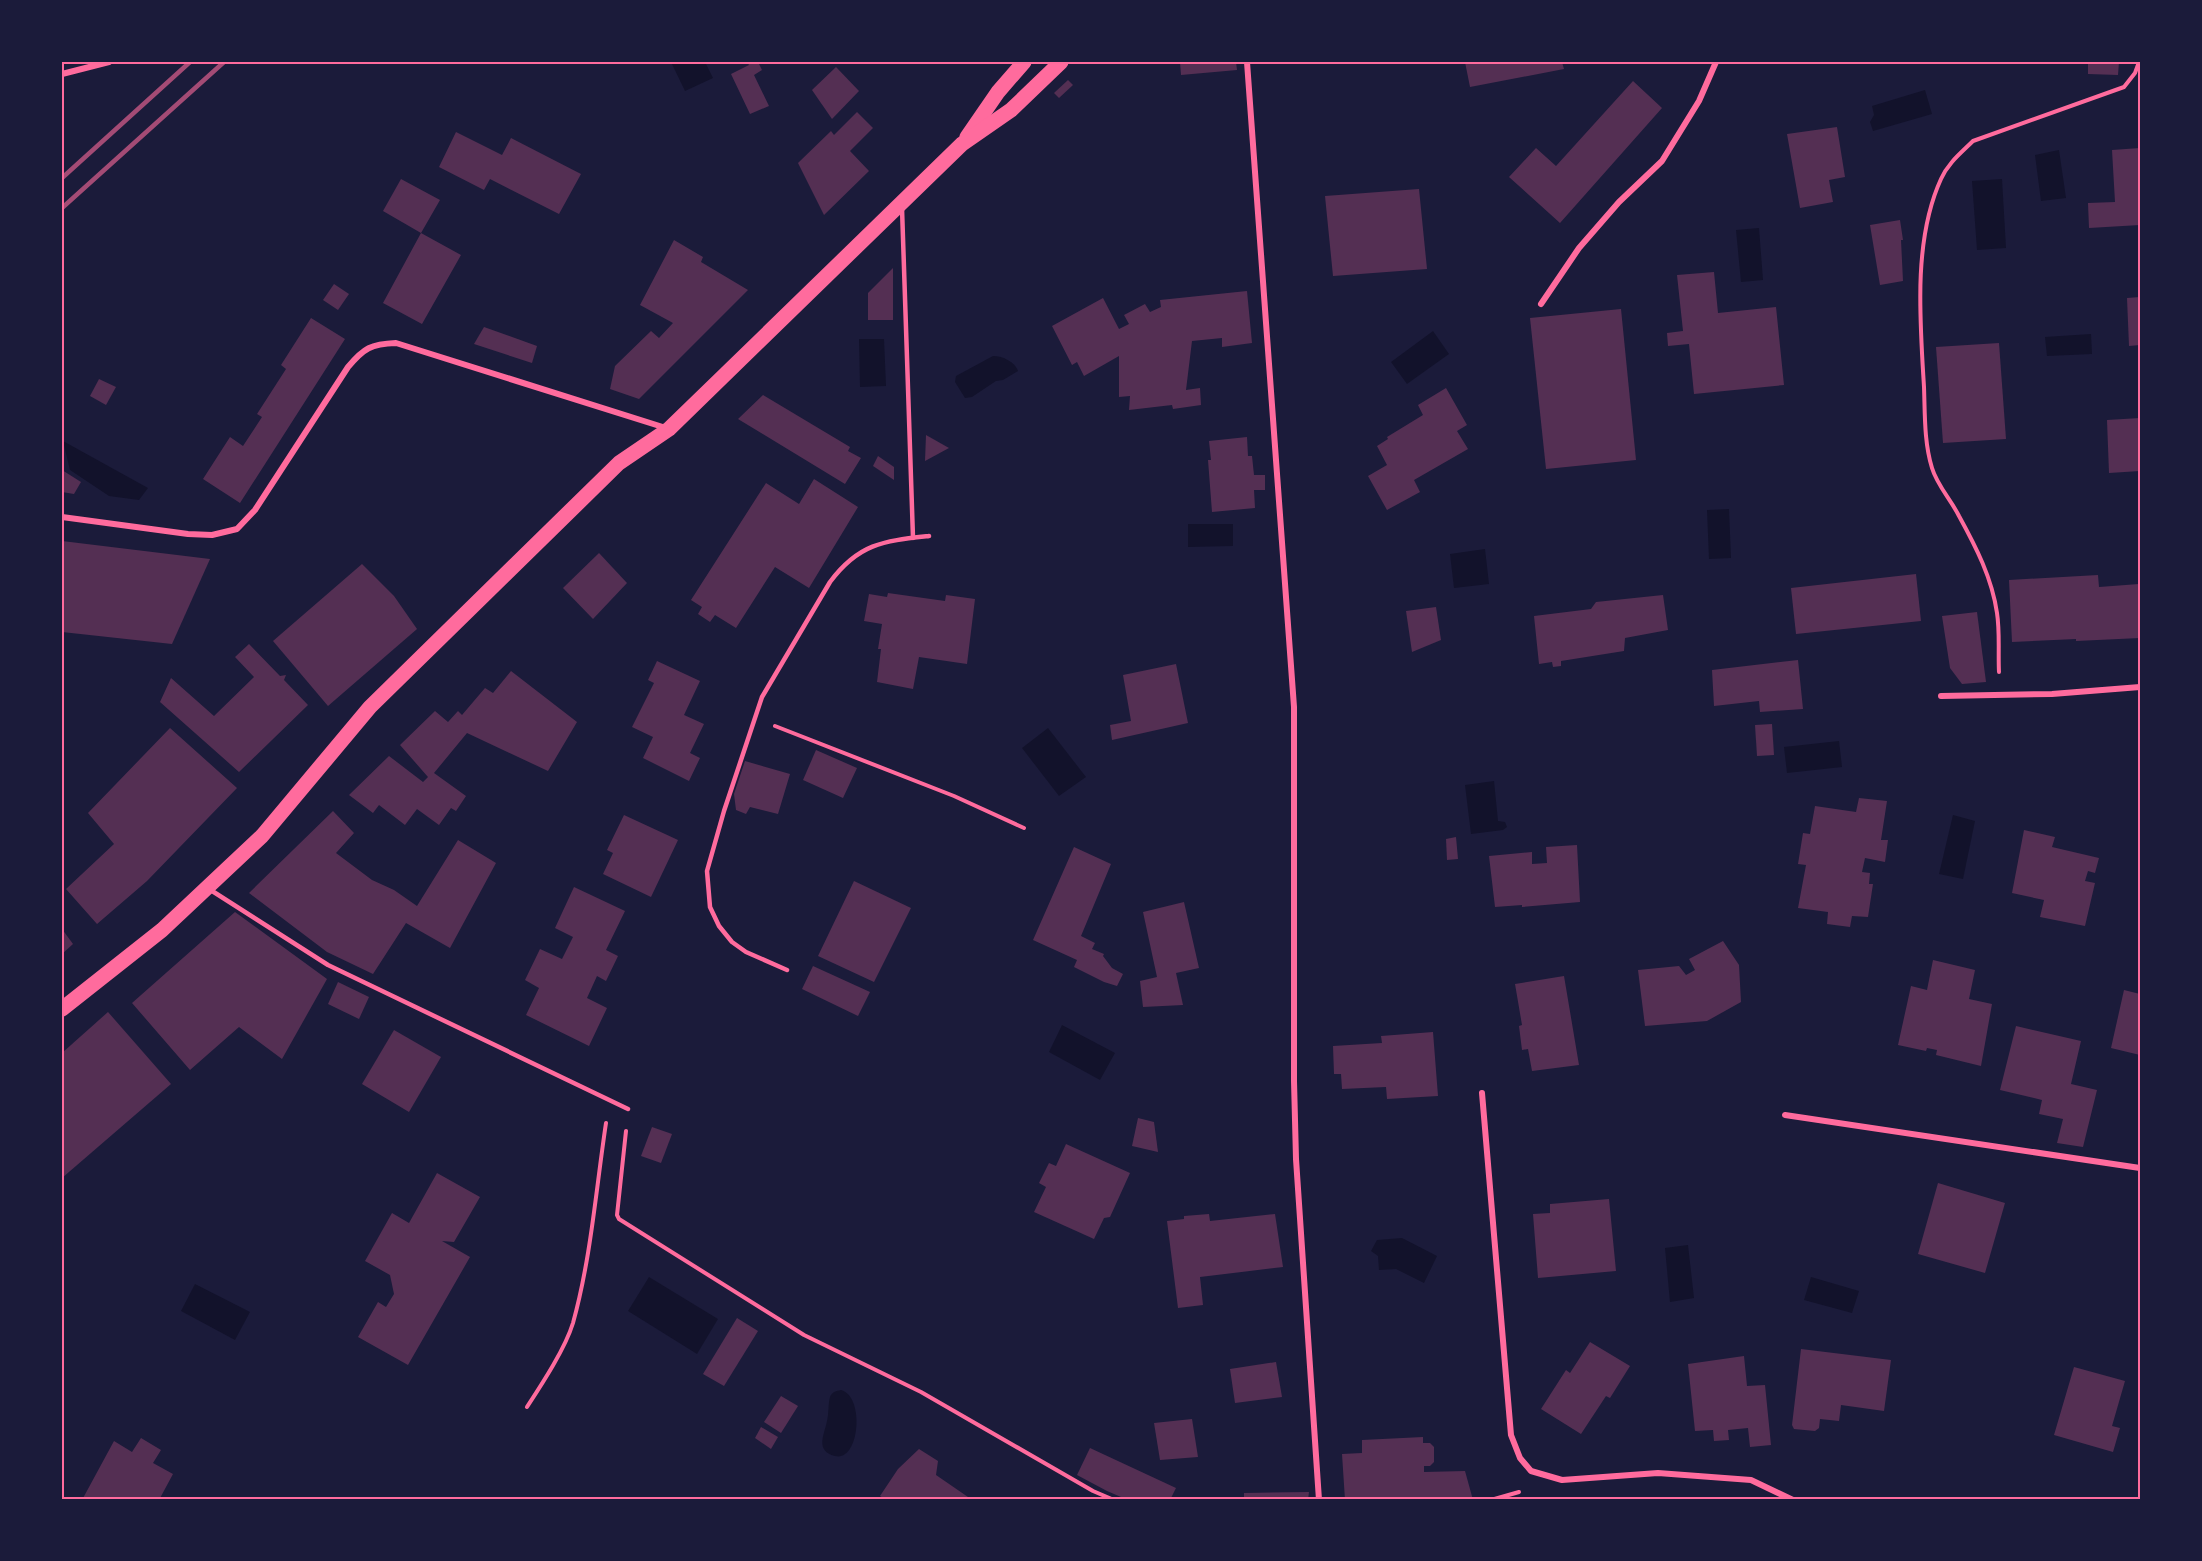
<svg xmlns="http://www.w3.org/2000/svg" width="2202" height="1561" font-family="'Titillium Web',sans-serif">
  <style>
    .water { fill: #12122b }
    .building { fill: #542f53 }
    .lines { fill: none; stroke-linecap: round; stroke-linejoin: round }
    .path { stroke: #ff6b9d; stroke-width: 4 }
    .service { stroke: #ff6b9d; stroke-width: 4.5 }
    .minor { stroke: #ff6b9d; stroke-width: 6 }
    .primary { stroke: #ff6b9d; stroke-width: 15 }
    .rail { stroke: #a44b75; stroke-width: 4.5 }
    .neatline { fill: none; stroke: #ff6b9d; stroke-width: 2 }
  </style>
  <rect width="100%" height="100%" fill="#1b1b3a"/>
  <!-- water -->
  <g class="water">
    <path d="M671,62H705L713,78L685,91Z"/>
    <path d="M1925,90L1932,114L1873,131L1870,122L1874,115L1872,106Z"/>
    <path d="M2059,150L2066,198L2041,201L2035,155Z"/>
    <path d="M2002,179L2006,248L1977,250L1972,181Z"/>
    <path d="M1759,228L1763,280L1741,282L1736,230Z"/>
    <path d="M1433,331L1449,354L1407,384L1391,362Z"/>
    <path d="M2091,334L2092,354L2047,356L2045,337Z"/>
    <path d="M859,339H884L886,386L860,387Z"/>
    <path d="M993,356C1003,356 1015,362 1018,371L1003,380L996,381L972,397L965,398L955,382L956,376Z"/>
    <path d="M63,441L148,488L139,500L109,496L70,470Z"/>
    <path d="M1729,509L1731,558L1709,559L1707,510Z"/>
    <path d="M1188,524H1233V546L1188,547Z"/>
    <path d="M1485,549L1489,584L1454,588L1450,554Z"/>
    <path d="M1048,728L1086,777L1059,796L1022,748Z"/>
    <path d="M1839,741L1842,767L1787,773L1784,747Z"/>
    <path d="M1494,781L1498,821L1505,822L1507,827L1503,830L1471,834L1465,785Z"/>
    <path d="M1953,815L1975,821L1963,879L1939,874Z"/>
    <path d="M1062,1025L1115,1053L1100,1080L1049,1052Z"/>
    <path d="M1402,1238L1437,1256L1424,1283L1396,1269L1379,1270L1378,1256L1371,1251L1377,1240Z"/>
    <path d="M1688,1245L1694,1298L1670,1302L1665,1248Z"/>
    <path d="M649,1277L718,1319L697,1354L628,1311Z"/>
    <path d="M1811,1277L1859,1291L1852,1313L1804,1300Z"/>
    <path d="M195,1284L250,1312L235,1340L181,1311Z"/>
    <path d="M841,1390C865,1396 860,1462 835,1456C814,1451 825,1433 827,1421C829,1413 828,1404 830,1397C832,1392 836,1391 841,1390Z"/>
  </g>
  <!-- building -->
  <g class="building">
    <path d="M747,62H758L762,70L754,75L769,106L750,114L731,74L749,65Z"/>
    <path d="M1180,62H1236L1237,70L1181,75Z"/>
    <path d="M1465,62H1562L1564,69L1470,87Z"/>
    <path d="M2088,62H2119L2118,75L2088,74Z"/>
    <path d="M836,67L859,91L832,119L812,90Z"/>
    <path d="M1068,80L1073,85L1059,98L1054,93Z"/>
    <path d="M1633,81L1662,108L1560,223L1509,177L1536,148L1556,166Z"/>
    <path d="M857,112L873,128L850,151L869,171L824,215L798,163L831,131L834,135Z"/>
    <path d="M1837,127L1845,177L1829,180L1833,202L1800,208L1787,134Z"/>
    <path d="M456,132L502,155L511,138L581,174L559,214L490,179L484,190L439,167Z"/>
    <path d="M2140,148V225L2089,228L2088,203L2115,202L2112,150Z"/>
    <path d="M401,179L440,200L421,233L461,255L422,324L383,303L421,233L383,211Z"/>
    <path d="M1419,189L1427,269L1333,276L1325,196Z"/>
    <path d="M1900,220L1903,240H1901L1903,281L1880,285L1870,225Z"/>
    <path d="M674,240L703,257L701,262L748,290L639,399L610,389L615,366L651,331L659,338L673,323L640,305Z"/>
    <path d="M893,268V320H868V293Z"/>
    <path d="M1714,272L1718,313L1776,307L1784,385L1694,394L1689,344L1668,346L1667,333L1683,331L1677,275Z"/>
    <path d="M334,284L349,294L338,310L323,300Z"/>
    <path d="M1247,291L1252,343L1222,347V338L1192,341L1186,390L1200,388L1201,405L1173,409L1172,405L1129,410L1130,396L1119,397V356L1084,376L1077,362L1072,365L1052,326L1103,298L1119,329L1129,324L1124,315L1145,304L1150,312L1161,307L1160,300Z"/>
    <path d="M2140,297V345L2129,346L2127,298Z"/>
    <path d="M1621,309L1636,460L1546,469L1530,318Z"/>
    <path d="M311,318L345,339L240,503L203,479L230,437L243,446L262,417L257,414L286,369L281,365Z"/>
    <path d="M484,327L537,346L532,363L474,344Z"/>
    <path d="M1999,343L2006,439L1943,443L1936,347Z"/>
    <path d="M99,379L116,387L106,405L90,396Z"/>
    <path d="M1446,388L1467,425L1457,431L1468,449L1414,480L1420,492L1387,510L1368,476L1387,465L1377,446L1388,439L1387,437L1423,415L1418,405Z"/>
    <path d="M763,395L850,447L848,451L861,458L845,484L738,419Z"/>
    <path d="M2140,418V471L2109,473L2107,420Z"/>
    <path d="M926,435L949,448L925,461Z"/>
    <path d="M1247,437L1248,456H1252L1254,475H1265V490H1254L1255,508L1212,512L1208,460H1211L1209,441Z"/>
    <path d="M878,456L894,467V480L873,466Z"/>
    <path d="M62,470L81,482L74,494L62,492Z"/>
    <path d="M814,479L858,507L809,588L775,567L736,628L715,615L710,622L698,614L702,607L691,600L766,483L799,504Z"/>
    <path d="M62,541L210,559L172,644L62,632Z"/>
    <path d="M599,553L627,583L593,619L563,588Z"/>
    <path d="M362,564L394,596L417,629L328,706L273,641Z"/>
    <path d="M1916,574L1921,621L1796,634L1791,588Z"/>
    <path d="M2098,575L2099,587L2139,584L2140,638L2076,641V639L2012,642L2009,580Z"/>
    <path d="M888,593L945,601L946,595L975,599L967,664L919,657L913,689L877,682L881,649H878L882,624L864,621L869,594L887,597Z"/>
    <path d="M1663,595L1668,630L1625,638L1624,651L1561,661V666L1553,667L1552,662L1539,664L1534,616L1591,609L1596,602Z"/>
    <path d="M1436,607L1441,640L1412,652L1406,611Z"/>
    <path d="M1977,612L1986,682L1962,684L1950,668L1942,616Z"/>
    <path d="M249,644L280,676L286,675L284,680L308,705L239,772L160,702L171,678L214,716L254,677L235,657Z"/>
    <path d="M1798,660L1803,709L1760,712L1759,701L1714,706L1712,670Z"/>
    <path d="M657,661L700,681L684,715L704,724L690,753L700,758L689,781L643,758L653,737L632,727L654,683L648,680Z"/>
    <path d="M1176,664L1188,723L1112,740L1110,725L1131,721L1123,675Z"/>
    <path d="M511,671L577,722L548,771L467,733L434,773L466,796L456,811L451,808L439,825L417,809L405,825L379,805L373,813L349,795L389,756L423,782L428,777L400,745L435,711L448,722L458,711L462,715L485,688L493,693Z"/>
    <path d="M1772,724L1774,755L1757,756L1755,725Z"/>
    <path d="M170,728L237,788L147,881L97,924L66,889L114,844L88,813Z"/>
    <path d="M816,750L857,768L843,798L803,780Z"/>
    <path d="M745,761L790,774L778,814L750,807L746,814L736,810L734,794Z"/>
    <path d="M1859,798L1887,801L1881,840H1888L1885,862L1865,858L1862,872L1870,873L1869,884H1873L1868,917L1852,916L1850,927L1827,924L1828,912L1798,908L1806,865L1798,864L1803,833L1810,834L1815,806L1856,812Z"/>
    <path d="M333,811L354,833L336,853L372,880L394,890L417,906L458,840L496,863L450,948L406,923L373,974L327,952L249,893Z"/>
    <path d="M624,815L678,840L651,897L603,874L613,853L607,850Z"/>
    <path d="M2024,830L2055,837L2052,847L2099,858L2095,873L2088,871L2085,881L2095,883L2085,926L2040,917L2044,900L2012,893Z"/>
    <path d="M1456,837L1458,859L1447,860L1446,839Z"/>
    <path d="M1577,845L1580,902L1522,907V905L1495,907L1489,856L1532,852V864L1547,863L1546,847Z"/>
    <path d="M1074,847L1111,864L1081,936L1095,943L1092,949L1104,954L1103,956L1112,968L1123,974L1117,986L1104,982L1074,967L1077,960L1033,940Z"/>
    <path d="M854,881L911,908L874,982L818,956Z"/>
    <path d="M574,887L625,911L606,950L618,956L606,981L597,976L587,998L607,1008L589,1046L526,1015L539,988L525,980L540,949L562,959L573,937L555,928Z"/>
    <path d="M1184,902L1199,968L1176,973L1183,1005L1143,1007L1140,981L1157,977L1143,912Z"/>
    <path d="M235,912L327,979L282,1059L239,1027L190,1070L132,1003Z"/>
    <path d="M62,929L73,944L62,954Z"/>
    <path d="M1723,941L1739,965L1741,1002L1707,1021L1645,1026L1638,970L1679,966L1686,975L1695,970L1689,959Z"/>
    <path d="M1933,960L1975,970L1969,999L1992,1004L1981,1066L1936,1055L1937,1050L1927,1048L1926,1051L1898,1045L1911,986L1927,990Z"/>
    <path d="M813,966L870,992L858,1016L802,989Z"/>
    <path d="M1564,976L1579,1065L1532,1071L1528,1049L1522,1050L1519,1026L1522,1025L1515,984Z"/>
    <path d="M338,982L369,997L359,1019L328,1004Z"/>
    <path d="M2124,990L2140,994V1055L2111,1048Z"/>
    <path d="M108,1012L171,1084L62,1178V1053Z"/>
    <path d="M2016,1026L2081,1041L2071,1084L2097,1090L2083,1147L2057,1143L2063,1119L2039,1114L2042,1100L2000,1090Z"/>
    <path d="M394,1030L441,1057L409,1112L362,1084Z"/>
    <path d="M1433,1032L1438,1096L1387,1099L1386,1087L1342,1089L1341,1074H1334L1333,1046L1382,1043L1381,1036Z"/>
    <path d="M1138,1118L1154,1122L1158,1152L1132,1146Z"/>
    <path d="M652,1127L672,1134L661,1163L641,1156Z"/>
    <path d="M1066,1144L1130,1173L1110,1217L1104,1218L1094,1239L1034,1212L1046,1187L1039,1183L1049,1163L1056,1166Z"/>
    <path d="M437,1173L480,1197L454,1242L442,1241L470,1257L408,1365L358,1337L378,1302L386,1307L394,1294L390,1275L365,1261L392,1213L409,1223Z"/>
    <path d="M1938,1183L2005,1203L1985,1273L1918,1254Z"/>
    <path d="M1609,1199L1616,1271L1538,1278L1533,1214L1550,1213V1204Z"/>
    <path d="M1209,1214L1210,1221L1275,1214L1283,1267L1200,1277L1203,1305L1178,1308L1167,1221L1184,1219V1216Z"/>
    <path d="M737,1318L758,1331L724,1386L703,1374Z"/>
    <path d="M1590,1342L1630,1366L1610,1398L1606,1396L1581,1434L1541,1409L1566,1370L1570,1373Z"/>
    <path d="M1801,1349L1891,1360L1884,1411L1841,1405L1839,1421L1820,1419L1819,1428L1815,1431L1794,1429L1792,1425Z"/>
    <path d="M1744,1356L1747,1386L1765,1385L1771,1445L1750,1447L1748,1428L1728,1430L1729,1440L1714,1441L1713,1430L1695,1431L1688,1364Z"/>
    <path d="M1276,1362L1282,1397L1235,1403L1230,1369Z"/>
    <path d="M2074,1367L2125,1381L2112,1426L2120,1428L2113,1452L2054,1435Z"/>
    <path d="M781,1396L798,1406L781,1433L764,1422Z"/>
    <path d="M1192,1419L1198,1457L1160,1460L1154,1423Z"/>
    <path d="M761,1427L778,1437L771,1449L755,1438Z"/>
    <path d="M1423,1437V1443H1430L1434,1447V1462L1430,1466H1424V1472L1465,1471L1473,1500H1384V1497L1345,1500L1342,1454L1362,1453V1440Z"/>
    <path d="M141,1438L161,1450L153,1463L173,1474L159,1500H82L114,1441L132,1452Z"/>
    <path d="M1090,1448L1176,1488L1170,1500H1128L1107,1491L1077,1475Z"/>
    <path d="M919,1449L938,1461L936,1475L968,1497L966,1500H886L880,1496L898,1469Z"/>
    <path d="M1309,1492L1308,1500H1244V1493Z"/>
  </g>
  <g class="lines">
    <!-- path -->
    <g class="path">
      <path d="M1999,672C1998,653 2000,632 1997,613C1992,578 1976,547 1959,516C1951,500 1937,485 1932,468C1924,442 1925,414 1924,387C1920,321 1913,240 1941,179C1948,163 1961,153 1973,141L2124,87L2135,73L2139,62"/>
      <path d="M775,726L954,796L1024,828"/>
      <path d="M626,1131L617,1215L619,1219L804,1335L921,1392L1093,1491L1114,1500"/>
      <path d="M527,1407C542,1384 565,1349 573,1323C591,1258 596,1189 606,1123"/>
      <path d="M1491,1500L1519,1492"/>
    </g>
    <!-- service -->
    <g class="service">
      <path d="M902,208L913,538"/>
      <path d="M209,889L328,965L628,1109"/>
      <path d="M787,970L746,952L732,942L719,926L710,907L707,871L724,811L762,697L830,582C859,543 884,541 929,536"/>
    </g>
    <!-- minor -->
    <g class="minor">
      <path d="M1247,62L1294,707V1081L1296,1159L1319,1500"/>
      <path d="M62,74L109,62"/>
      <path d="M1541,304L1579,248L1619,202L1662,161L1699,101L1716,62"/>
      <path d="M62,517L188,534L212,535L237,529L255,510L348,367C364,348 371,344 396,343L666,428"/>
      <path d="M1941,696L2052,694L2140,687"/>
      <path d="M1482,1093L1511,1435L1520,1458L1531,1471L1562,1480L1658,1473L1751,1480L1793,1500"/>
      <path d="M1785,1115L2140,1168"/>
    </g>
    <!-- primary -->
    <g class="primary">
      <path d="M967,137L998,92L1024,62"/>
      <path d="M62,1009L162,930L262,836L370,707L619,463L669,429L962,144L1011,110L1061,62"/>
    </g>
    <!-- rail -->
    <g class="rail">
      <path d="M62,178L190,62"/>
      <path d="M62,208L224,62"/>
    </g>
  </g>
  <!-- border -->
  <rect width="2202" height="1561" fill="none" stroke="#1b1b3a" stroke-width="126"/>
  <rect x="63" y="63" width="2076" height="1435" class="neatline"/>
</svg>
